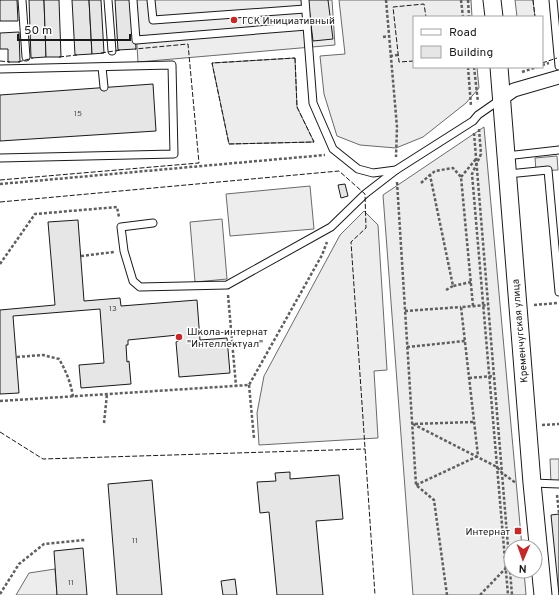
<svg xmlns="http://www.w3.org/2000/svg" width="559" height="595" font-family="Overpass,sans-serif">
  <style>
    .built { fill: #ededed; stroke: #6a6a6a }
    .building { fill: #e6e6e6; stroke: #1a1a1a }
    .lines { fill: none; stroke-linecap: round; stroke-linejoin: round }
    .service-casing { stroke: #1a1a1a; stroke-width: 9 }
    .minor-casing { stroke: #1a1a1a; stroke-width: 15 }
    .tertiary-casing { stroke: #1a1a1a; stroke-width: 19 }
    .path { stroke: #5f5f5f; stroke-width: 2.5; stroke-dasharray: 3 2; stroke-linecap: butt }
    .service { stroke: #fff; stroke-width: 7 }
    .minor { stroke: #fff; stroke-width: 13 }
    .tertiary { stroke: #fff; stroke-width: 17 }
    .fence { stroke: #1a1a1a; stroke-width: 1; stroke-dasharray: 5 2; stroke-linecap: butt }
    .poi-dot { fill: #c62828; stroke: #fff; stroke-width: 1.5 }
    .labels { text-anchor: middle; stroke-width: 3; stroke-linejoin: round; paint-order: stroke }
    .number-label { font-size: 8px; fill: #4d4d4d }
    .poi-label { font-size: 10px; fill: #1a1a1a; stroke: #fff; text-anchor: start }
    .street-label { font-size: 10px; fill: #1a1a1a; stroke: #fff }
  </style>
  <rect width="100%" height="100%" fill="#fff"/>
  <!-- built -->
  <g class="built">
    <path d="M134,0H332L335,45L138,62Z"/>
    <path d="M339,0H471L472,17H414V67H477L479,88L466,103L423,137L396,148L360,145L337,136L324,94L320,56L345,54Z"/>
    <path d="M515,0H533L535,17H517Z"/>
    <path d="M295,58L297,107L314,142L229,144L212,63Z"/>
    <path d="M484,127L522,547H511V571H524L526,595H413L383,195Z"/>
    <path d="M557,156L558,170L536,171L535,158Z"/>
    <path d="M310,186L314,229L230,236L226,194Z"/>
    <path d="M364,211L378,225L387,370L374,371L378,438L259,445L257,413L264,376L340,235Z"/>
    <path d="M222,219L227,279L195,282L190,222Z"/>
    <path d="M550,459H559V483L551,484Z"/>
    <path d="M55,569L57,595H16L29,573Z"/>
  </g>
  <!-- building -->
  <g class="building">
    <path d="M0,0H17L18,21H0Z"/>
    <path d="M29,0H44L46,57L31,58Z"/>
    <path d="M44,0H59L61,57H46Z"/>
    <path d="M72,0H89L92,54L75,55Z"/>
    <path d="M89,0H101L104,53L92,54Z"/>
    <path d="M115,0H133L136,49L118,50Z"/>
    <path d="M308,0H328L333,39L313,41Z"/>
    <path d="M19,32L20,62H8V49H0V33Z"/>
    <path d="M153,84L156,131L0,141V95Z"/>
    <path d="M345,184L348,196L341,198L338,185Z"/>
    <path d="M78,220L84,301L120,298L121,306L197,300L200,340L227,338L230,373L179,377L176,342L179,341L178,335L128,340V345H126L127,362L129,361L131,384L81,388L79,365L104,363L100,309L13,316L19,393L0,394V310L55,305L48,222Z"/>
    <path d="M290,472V479L339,475L343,519L316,521L323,595H277L269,512L260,513L257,482L276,481L275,473Z"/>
    <path d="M152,480L162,595H117L108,484Z"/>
    <path d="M559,514V595L551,515Z"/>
    <path d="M83,548L87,595H57L54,551Z"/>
    <path d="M235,579L237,595H223L221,581Z"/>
  </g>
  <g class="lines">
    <!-- service casing -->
    <g class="service-casing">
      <g id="service">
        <path d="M22,0L26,57"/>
        <path d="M108,0L112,51"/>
        <path d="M133,0L136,40L307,26"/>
        <path d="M151,0L153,20L305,9"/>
        <path d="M305,0L313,103L333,149L358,169L373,173L396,170L473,121L478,115L501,99"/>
        <path d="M553,0L559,66"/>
        <path d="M102,67L104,87"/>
        <path d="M0,69L172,65L174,154L0,158"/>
        <path d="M505,156L559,150"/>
        <path d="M507,174L548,170L559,292"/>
        <path d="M153,223L121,227L124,251L133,281L140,287L227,285L331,227L365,194L396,170"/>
        <path d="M532,483L559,484"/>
      </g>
    </g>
    <!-- minor casing -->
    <g class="minor-casing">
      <path id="minor" d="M501,99L514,90L559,77"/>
    </g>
    <!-- tertiary casing -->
    <g class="tertiary-casing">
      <g id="tertiary">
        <path d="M492,0L494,17"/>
        <path d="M499,67L532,483L543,595"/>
      </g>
    </g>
    <!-- path -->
    <g class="path">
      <path d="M386,0L397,127L396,157"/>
      <path d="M461,0L463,17"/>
      <path d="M468,0L469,17"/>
      <path d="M383,37L388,36"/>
      <path d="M390,56L398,55"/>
      <path d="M542,65L549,63"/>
      <path d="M468,67L471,106"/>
      <path d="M474,67L478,102"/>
      <path d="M522,72L537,67"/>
      <path d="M479,129L481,154L472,174L508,595"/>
      <path d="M474,133L512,595"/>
      <path d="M461,177L476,159"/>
      <path d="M397,182L416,485L434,500L447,595"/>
      <path d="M421,183L430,175"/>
      <path d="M0,184L325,155"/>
      <path d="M81,256L114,252"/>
      <path d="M0,264L35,214L117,207L119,217"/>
      <path d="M471,282L453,286L430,175L435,171L453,168L461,177L473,306"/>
      <path d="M446,290L453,286"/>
      <path d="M228,295L236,386"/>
      <path d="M534,305L557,303"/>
      <path d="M405,311L461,307"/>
      <path d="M407,347L465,341"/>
      <path d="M17,357L43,355L59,359C66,371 71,383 73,397"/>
      <path d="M469,378L494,376"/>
      <path d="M249,385L254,438"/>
      <path d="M0,401L249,385L322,255L327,242"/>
      <path d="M473,422L413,424L497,467L502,473L516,483"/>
      <path d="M104,423L107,394"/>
      <path d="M542,425L559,424"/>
      <path d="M416,485L478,456L461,307L488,305"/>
      <path d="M557,495L559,513"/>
      <path d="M0,594L19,564L44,544L85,540"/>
      <path d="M480,595L506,568"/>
    </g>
    <!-- service -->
    <use href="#service" class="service"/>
    <!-- minor -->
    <use href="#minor" class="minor"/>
    <!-- tertiary -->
    <use href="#tertiary" class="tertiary"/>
    <!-- fence -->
    <g class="fence">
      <path d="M533,0L535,17"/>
      <path d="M101,53L121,50"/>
      <path d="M59,57L77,55"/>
      <path d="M295,58L297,107L314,142L229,144L212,63Z"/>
      <path d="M0,61L10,62"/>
      <path d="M414,61L399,62L393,7L424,4L426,17"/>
      <path d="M18,62L33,58"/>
      <path d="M542,63L557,58"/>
      <path d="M0,180L199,163L188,44L135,49"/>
      <path d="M0,202L339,171L365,194L366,228L351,242L375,595"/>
      <path d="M0,432L43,459L365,449"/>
    </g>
  </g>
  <!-- markers -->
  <g class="poi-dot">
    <circle cx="234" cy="20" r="4"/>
    <circle cx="179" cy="337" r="4"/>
    <rect x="514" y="527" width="8" height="8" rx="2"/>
  </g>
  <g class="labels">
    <!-- number labels -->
    <g class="number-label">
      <text x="78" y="116">15</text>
      <text x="113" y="311">13</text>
      <text x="135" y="543">11</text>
      <text x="71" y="585">11</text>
    </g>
    <!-- poi labels -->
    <g class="poi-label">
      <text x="242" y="24">ГСК Инициативный</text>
      <text x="187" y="335">Школа-интернат<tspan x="187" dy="12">"Интеллектуал"</tspan></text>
      <text x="510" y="535" text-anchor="end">Интернат</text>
    </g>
    <!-- street labels -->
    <g class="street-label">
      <text transform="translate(519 331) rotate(-95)" y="4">Кременчугская улица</text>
    </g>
  </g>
  <!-- legend -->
  <rect x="413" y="16" width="130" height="52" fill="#ffffff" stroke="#a3a3a3"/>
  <rect x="421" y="29" width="20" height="6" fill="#ffffff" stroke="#a3a3a3"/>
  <text x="449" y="36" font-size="12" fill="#1a1a1a">Road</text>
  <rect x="421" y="46" width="20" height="12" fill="#e6e6e6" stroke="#a3a3a3"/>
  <text x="449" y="56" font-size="12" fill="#1a1a1a">Building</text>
  <!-- north arrow -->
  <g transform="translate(523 559) rotate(182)"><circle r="19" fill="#ffffff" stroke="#a3a3a3"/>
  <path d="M0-3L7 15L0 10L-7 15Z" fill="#c62828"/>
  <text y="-6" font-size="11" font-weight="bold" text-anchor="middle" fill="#1a1a1a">N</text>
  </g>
  <!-- scale -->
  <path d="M18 34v6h112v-6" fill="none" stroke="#1a1a1a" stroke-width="2"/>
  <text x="24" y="34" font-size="12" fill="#1a1a1a" stroke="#ffffff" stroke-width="3" paint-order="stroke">50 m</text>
</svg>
